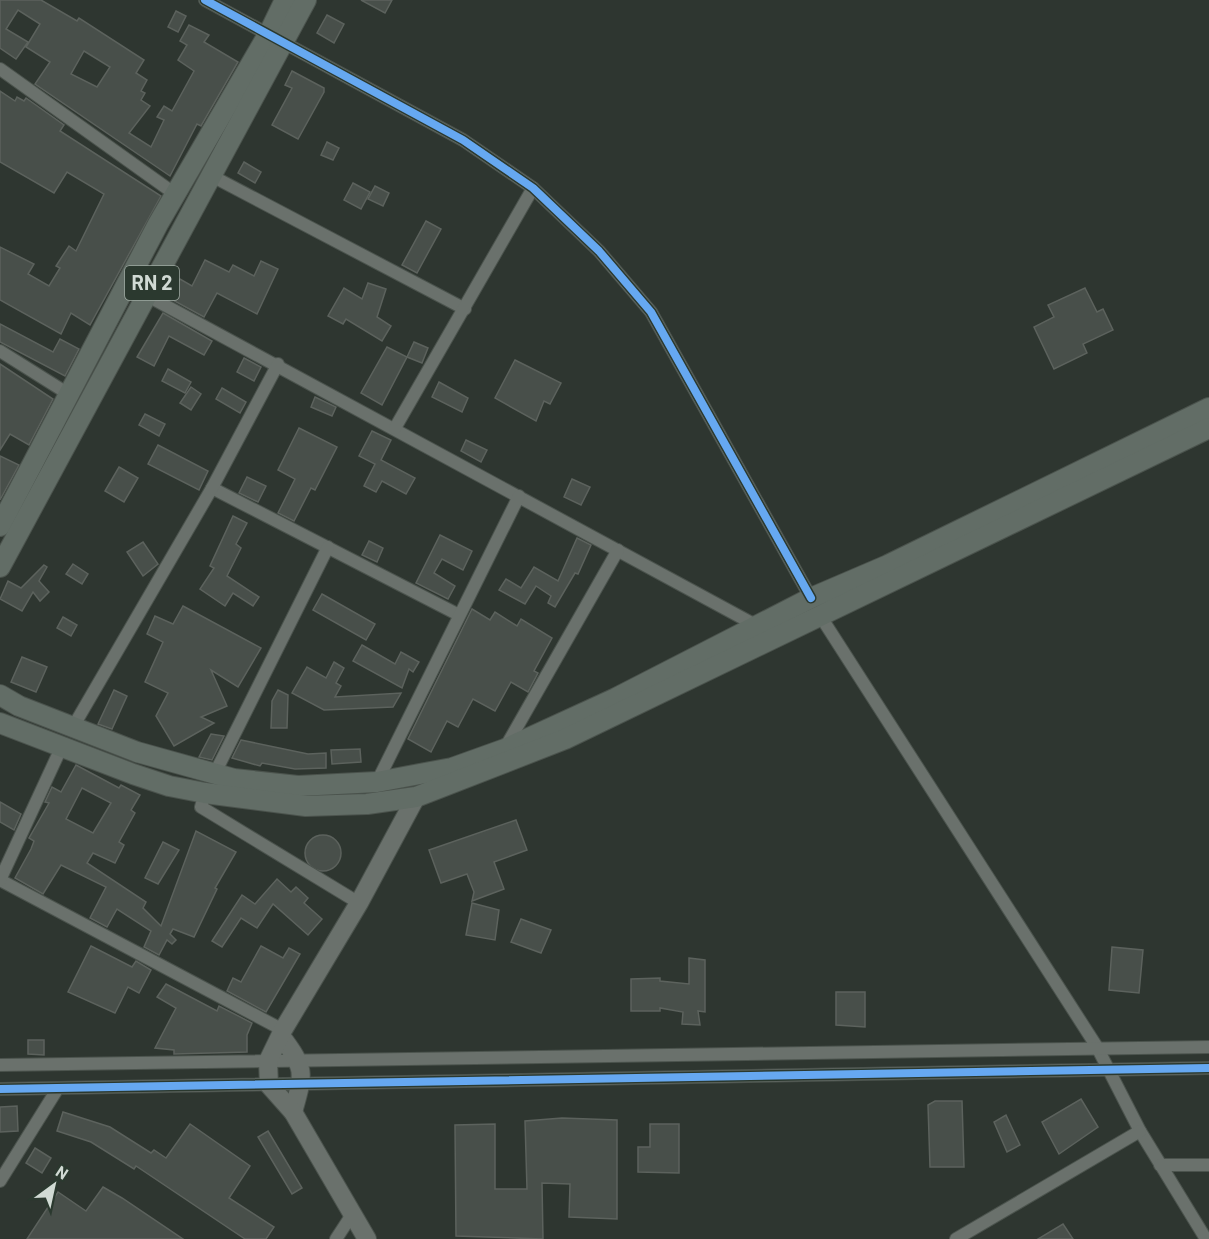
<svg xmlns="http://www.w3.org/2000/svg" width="1209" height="1239" font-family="Barlow,sans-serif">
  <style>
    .building { fill: #484f4a; stroke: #5c625d; stroke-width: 1.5; fill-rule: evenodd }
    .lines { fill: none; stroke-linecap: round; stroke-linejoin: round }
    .street-casing { stroke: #4b534d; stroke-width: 14 }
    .secondary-casing { stroke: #4b534d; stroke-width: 20 }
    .primary-casing { stroke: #4b534d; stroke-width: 22 }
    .street { stroke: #6a716c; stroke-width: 12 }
    .secondary { stroke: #6a716c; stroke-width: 18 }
    .primary { stroke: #626d66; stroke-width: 20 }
    .cycleway-casing { stroke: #2b392f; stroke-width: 11 }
    .cycleway { stroke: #66a8f1; stroke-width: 8 }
    .labels { text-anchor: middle; stroke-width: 5; stroke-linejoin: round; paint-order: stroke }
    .shield { fill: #2b392f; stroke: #9faaa2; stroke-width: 1.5 }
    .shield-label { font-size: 20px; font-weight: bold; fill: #d1dad4 }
  </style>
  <rect width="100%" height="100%" fill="#2e3630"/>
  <!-- building -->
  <g class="building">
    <path d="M0,0H41L77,21L79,18L144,60L136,73L147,80L141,91L145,93L141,100L150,106L129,133L151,147L164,120L157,117L164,106L172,111L194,71L178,60L187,45L180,41L189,25L209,35L204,42L238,62L201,126L197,124L170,176L35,84L50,62L26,47L40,24L18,10L6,29L28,42L16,59L0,48ZM84,51L110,67L97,87L71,74Z"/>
    <path d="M361,0H392L385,13Z"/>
    <path d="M176,11L186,16L178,32L168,27Z"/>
    <path d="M327,15L344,24L334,43L317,33Z"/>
    <path d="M292,71L324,88V92L298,139L272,125L292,88L285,85Z"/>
    <path d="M0,91L15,101L17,97L24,101L26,98L64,125L60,131L161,196L90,325L71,313L61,334L0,300V247L34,264L28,274L49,286L60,268L56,266L69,246L76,251L104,194L67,172L54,193L0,162Z"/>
    <path d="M327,142L339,148L333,160L321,155Z"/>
    <path d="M244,162L261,172L255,183L238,173Z"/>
    <path d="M353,183L370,192L361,209L344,200Z"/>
    <path d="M375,186L389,193L383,206L368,199Z"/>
    <path d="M426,221L441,229L417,273L402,265Z"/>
    <path d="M205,260L229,272L233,265L254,276L261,261L278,269L257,314L217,293L204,317L169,298L180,279L192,286Z"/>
    <path d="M368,283L386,289L377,317L391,326L382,341L346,319L343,324L328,316L344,288L362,299Z"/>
    <path d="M1085,288L1097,312L1103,309L1113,330L1083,344L1087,353L1054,369L1034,327L1054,317L1048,305Z"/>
    <path d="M163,313L212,341L204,355L169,336L154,366L137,357Z"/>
    <path d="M0,324L53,352L60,339L79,349L65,376L0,342Z"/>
    <path d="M414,342L428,348L422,363L407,357Z"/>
    <path d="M387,347L407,357L382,405L361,393Z"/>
    <path d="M244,358L261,367L254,381L237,372Z"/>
    <path d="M515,360L561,383L550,404L544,401L536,421L495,398Z"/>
    <path d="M0,364L53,399L29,445L10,434L0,450Z"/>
    <path d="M168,369L191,382L185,393L162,381Z"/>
    <path d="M439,382L468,398L462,412L432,397Z"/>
    <path d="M191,387L201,394L191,410L180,403Z"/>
    <path d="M222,388L246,402L240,413L216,399Z"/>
    <path d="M315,397L336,407L332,416L311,407Z"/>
    <path d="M145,414L165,424L159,436L139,425Z"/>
    <path d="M299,428L337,447L315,490L311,488L294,521L278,513L295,479L278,470Z"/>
    <path d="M372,431L391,440L381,460L415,478L406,494L382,481L376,492L364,486L375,464L359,456Z"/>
    <path d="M466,440L487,450L481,462L461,451Z"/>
    <path d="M158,445L208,471L199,490L148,464Z"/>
    <path d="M0,456L19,465L0,500Z"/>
    <path d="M119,467L138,478L124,502L105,491Z"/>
    <path d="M247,477L266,486L258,502L239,493Z"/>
    <path d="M572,479L590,487L581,505L564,497Z"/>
    <path d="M233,516L247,523L236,544L241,548L227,576L259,597L253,606L233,593L225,606L200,589L214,568L210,566Z"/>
    <path d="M440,535L472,551L463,570L442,559L434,573L455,586L448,599L416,583Z"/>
    <path d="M577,538L591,545L578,574L575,573L555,607L548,603L551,596L536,586L525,604L499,590L506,579L521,588L534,567L558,581Z"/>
    <path d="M369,541L383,548L377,562L362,555Z"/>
    <path d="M143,542L158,564L143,576L127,552Z"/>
    <path d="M73,564L88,574L82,584L66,574Z"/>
    <path d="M44,565L47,567L39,581L49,592L40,601L33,592L22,611L0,599L8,581L21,588Z"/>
    <path d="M322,594L375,624L366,640L313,610Z"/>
    <path d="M183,606L261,648L238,687L211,670L227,706L201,717L214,723L174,746L156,716L168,693L145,682L163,642L147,634L155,616L173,624Z"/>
    <path d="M472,609L490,620L495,612L517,626L521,619L552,638L534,671L538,673L528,692L511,682L495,711L473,699L458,727L447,721L431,752L408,739Z"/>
    <path d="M63,617L77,625L71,636L57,628Z"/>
    <path d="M362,645L395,664L401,652L419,662L413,672L409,669L402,688L353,661Z"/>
    <path d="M22,657L47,667L36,692L11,682Z"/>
    <path d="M334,662L344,668L336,683L341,686L335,697L401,693L393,707L324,710L292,693L307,667L326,678Z"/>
    <path d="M114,690L127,696L112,729L98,724Z"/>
    <path d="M278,690L288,695L287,728H271L272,701Z"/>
    <path d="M211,734L224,736L212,760L199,757Z"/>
    <path d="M241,740L308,754L326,753V768L295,769L262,763L260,766L232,758Z"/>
    <path d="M360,749L361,762L332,764L331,750Z"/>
    <path d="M76,765L119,788L121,785L140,795L131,810L135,813L119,842L124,845L115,863L93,853L87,863L146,902L143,908L161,926L196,831L236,852L215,888L217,889L194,937L173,929L170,934L176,940L172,944L167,940L159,955L144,947L151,931L117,909L107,927L90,918L106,887L61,865L43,894L15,878L31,849L34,841L29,838L49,803L45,802L52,787L61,792ZM82,788L111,803L93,833L66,819Z"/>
    <path d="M0,802L21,814L14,830L0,822Z"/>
    <path d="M516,820L527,850L494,862L504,889L472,901L474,892L467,874L441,883L429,850Z"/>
    <circle cx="323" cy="853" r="18"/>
    <path d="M163,842L179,850L158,884L145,878Z"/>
    <path d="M277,879L291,892L296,887L308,898L304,903L322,919L308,935L273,904L257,928L241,918L222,947L212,941L242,895L255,904Z"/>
    <path d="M472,903L499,910L495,940L466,935Z"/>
    <path d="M521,919L551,930L541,953L511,942Z"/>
    <path d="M91,946L132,967L136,961L151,970L139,993L128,987L115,1013L68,992Z"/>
    <path d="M261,946L283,958L289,948L300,954L266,1012L227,991L233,978L241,982Z"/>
    <path d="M1112,947L1143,950L1139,993L1109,990Z"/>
    <path d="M689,958L705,960V1012L698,1011L700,1025L682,1024L683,1012L660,1008V1011H631V979L660,978V981L689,984Z"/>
    <path d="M166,984L217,1011L219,1006L252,1023L247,1035V1052L174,1054V1050L155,1048L176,1008L157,997Z"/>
    <path d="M836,992H865V1027L836,1025Z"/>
    <path d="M28,1040H44V1055L28,1054Z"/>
    <path d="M1081,1099L1098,1127L1059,1154L1042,1122Z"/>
    <path d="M935,1101H962L964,1167H930L928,1105Z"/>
    <path d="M17,1106L18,1131L0,1132V1107Z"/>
    <path d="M63,1112L110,1127L151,1153L154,1150L166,1158L190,1124L250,1166L229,1198L274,1227L266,1239H245L136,1166L134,1169L91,1142L57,1131Z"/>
    <path d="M1006,1115L1020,1145L1007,1152L994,1122Z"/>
    <path d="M562,1118L617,1120V1219L569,1217L570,1184L542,1183L543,1239L456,1236L455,1125L495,1124V1189H527L525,1121Z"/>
    <path d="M650,1124H679V1173L638,1172V1147H650Z"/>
    <path d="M268,1131L302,1188L292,1194L258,1137Z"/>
    <path d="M35,1148L51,1158L42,1173L26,1163Z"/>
    <path d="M103,1187L122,1198L183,1239H27L58,1192L86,1211Z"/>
    <path d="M1063,1224L1073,1239H1038Z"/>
  </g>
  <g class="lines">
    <!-- street casing -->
    <g class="street-casing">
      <g id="street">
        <path d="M205,0L463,140L533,188L599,251L651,312L811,598"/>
        <path d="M0,69L175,194"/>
        <path d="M210,175L465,309"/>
        <path d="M146,295L759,627"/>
        <path d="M0,351L70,395"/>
        <path d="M395,428L533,188"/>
        <path d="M212,488L459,615"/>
        <path d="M821,617L1097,1047L1140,1131L1206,1239"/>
        <path d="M73,727L212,488L278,364"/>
        <path d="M505,748L618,550"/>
        <path d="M214,775L328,547"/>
        <path d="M377,782L519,496"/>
        <path d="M205,793L201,807L359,903"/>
        <path d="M0,880L283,1030"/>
        <path d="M0,880L62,746"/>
        <path d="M0,1065L1209,1047"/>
        <path d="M0,1089L1209,1068"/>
        <path d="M1160,1165H1209"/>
        <path d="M0,1181L58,1088"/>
        <path d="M336,1239L353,1213"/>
        <path d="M956,1239L1140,1131"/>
      </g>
    </g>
    <!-- secondary casing -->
    <g class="secondary-casing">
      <g id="secondary">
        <path d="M281,1036C306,1069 304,1073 293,1112"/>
        <path d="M367,1239L293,1112L269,1085L268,1061L283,1030L359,903L416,797"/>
      </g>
    </g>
    <!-- primary casing -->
    <g class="primary-casing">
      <g id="primary">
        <path d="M0,526L158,224L269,33L285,0"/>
        <path d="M0,567L306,0"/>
        <path d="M0,695L19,706L137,752L234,779L298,786L377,782L452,768L505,749L616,698L811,598L888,565L1209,408"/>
        <path d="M0,723L133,774L169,786L205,793L306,806L367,804L416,797L565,739L1209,428"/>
      </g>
    </g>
    <!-- street -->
    <use href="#street" class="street"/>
    <!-- secondary -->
    <use href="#secondary" class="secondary"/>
    <!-- primary -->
    <use href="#primary" class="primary"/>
    <!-- cycleway casing -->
    <g class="cycleway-casing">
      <g id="cycleway">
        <path d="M205,0L463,140L533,188L599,251L651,312L811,598"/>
        <path d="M0,1089L1209,1068"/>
      </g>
    </g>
    <!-- cycleway -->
    <use href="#cycleway" class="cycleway"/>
  </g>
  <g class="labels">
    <!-- shield labels -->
    <rect class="shield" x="125" y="266" width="54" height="34" rx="4.5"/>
    <g class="shield-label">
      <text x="152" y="290">RN 2</text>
    </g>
  </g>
  <!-- north arrow -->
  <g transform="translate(54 1185) rotate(33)" stroke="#2b392f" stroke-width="4.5" paint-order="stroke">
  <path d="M0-4.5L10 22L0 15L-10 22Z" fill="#d1dad4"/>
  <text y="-9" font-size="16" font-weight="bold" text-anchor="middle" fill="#d1dad4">N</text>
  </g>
</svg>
